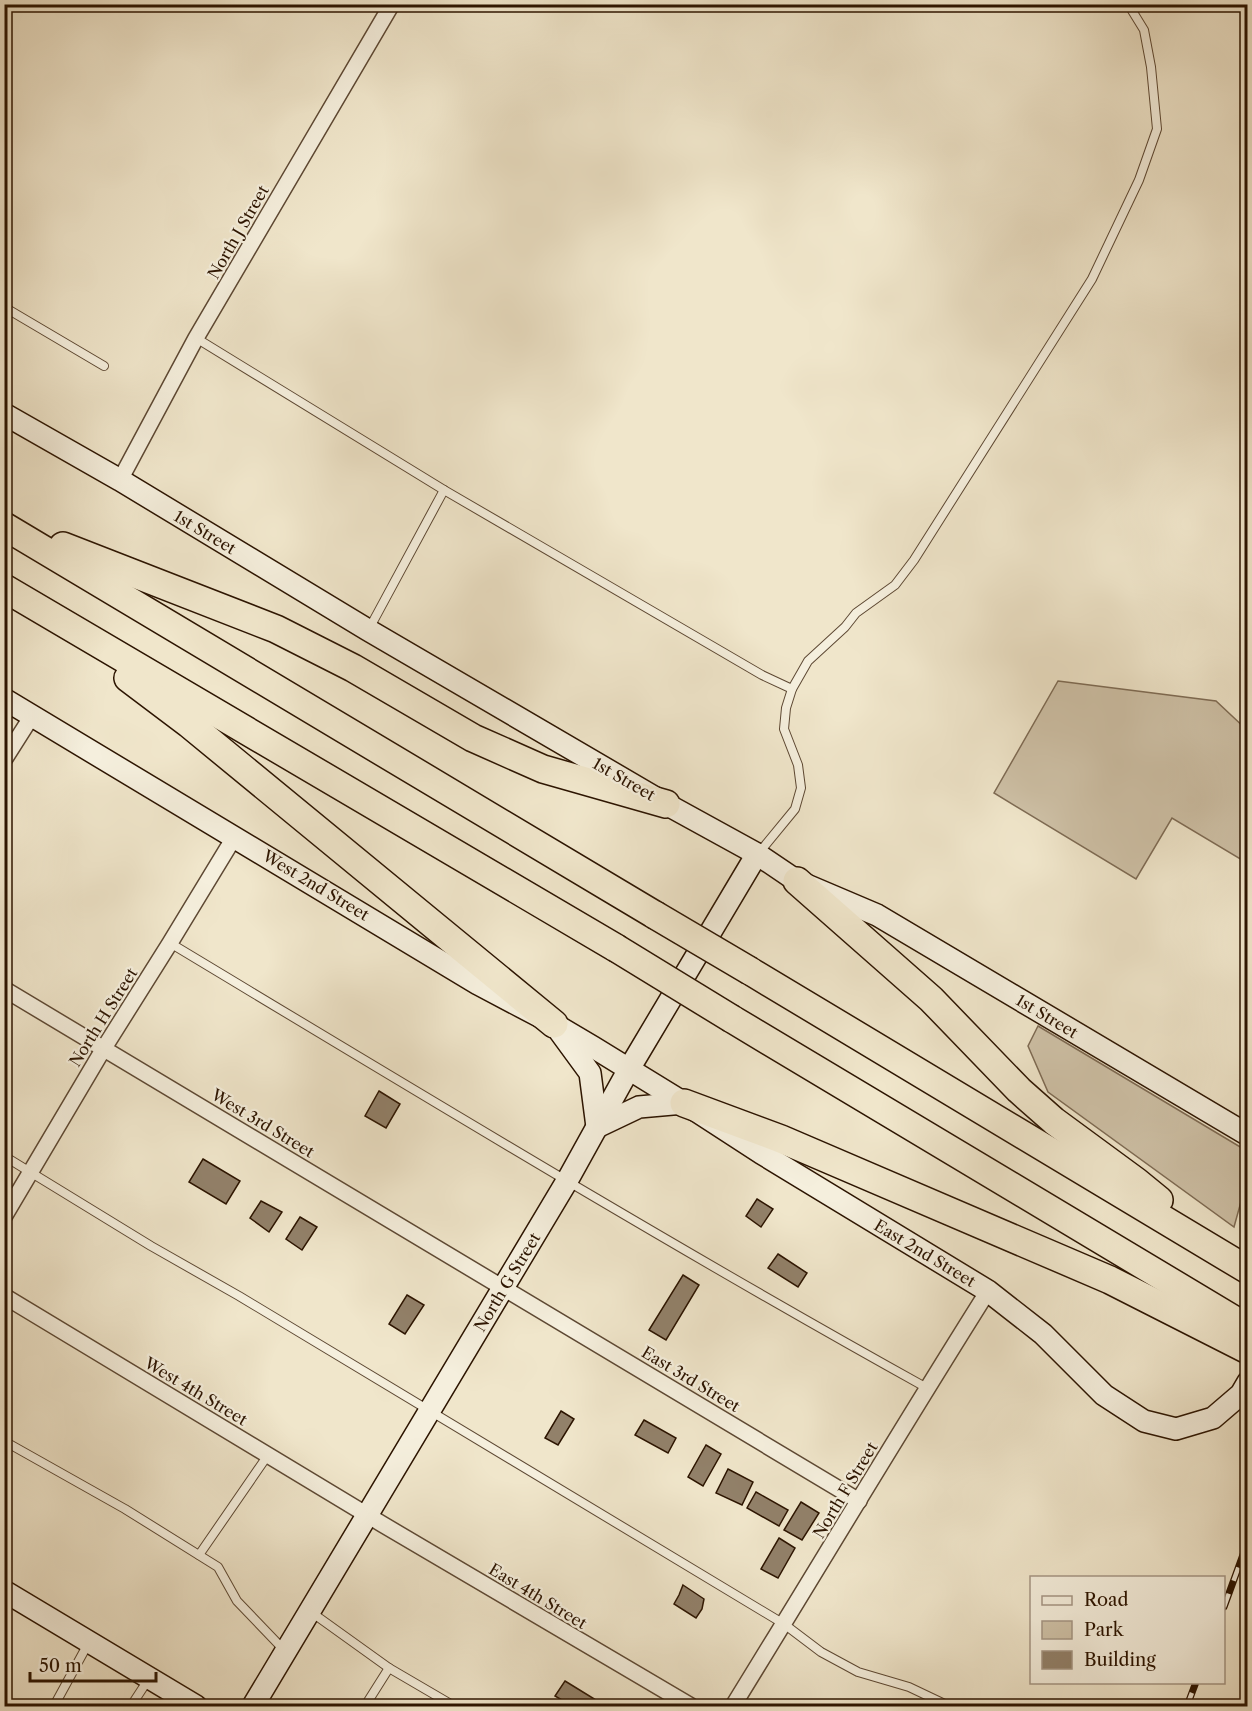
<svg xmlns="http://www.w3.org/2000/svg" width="1252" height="1711" font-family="'Libre Caslon Text',serif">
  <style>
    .green { fill: #cfc2a8; stroke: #7e6b54; stroke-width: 1.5 }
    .building { fill: #92816a; stroke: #2c1400; stroke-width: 1.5 }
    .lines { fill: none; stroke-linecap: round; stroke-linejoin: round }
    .lane-casing { stroke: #5d4833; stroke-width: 10 }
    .street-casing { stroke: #5d4833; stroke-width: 18 }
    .secondary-casing { stroke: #2c1400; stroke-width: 24 }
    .highway-casing { stroke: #2c1400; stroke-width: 30 }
    .lane { stroke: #f5efdd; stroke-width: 8 }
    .street { stroke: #f5efdd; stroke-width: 15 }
    .secondary { stroke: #f5efdd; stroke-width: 21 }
    .highway { stroke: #f0e6cb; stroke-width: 27 }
    .rail-casing { stroke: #2c1400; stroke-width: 7 }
    .rail { stroke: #f5efdd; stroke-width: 4.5; stroke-dasharray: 14; stroke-linecap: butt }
    .highway-bridge-casing { stroke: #2c1400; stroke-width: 30; stroke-linecap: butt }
    .highway-bridge { stroke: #f0e6cb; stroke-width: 27 }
    .labels { text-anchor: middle; stroke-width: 4.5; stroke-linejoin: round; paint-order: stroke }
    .street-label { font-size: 16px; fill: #2c1400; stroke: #f5efdd }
  </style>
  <rect width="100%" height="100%" fill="#f0e6cb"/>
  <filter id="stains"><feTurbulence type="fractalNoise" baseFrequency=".00333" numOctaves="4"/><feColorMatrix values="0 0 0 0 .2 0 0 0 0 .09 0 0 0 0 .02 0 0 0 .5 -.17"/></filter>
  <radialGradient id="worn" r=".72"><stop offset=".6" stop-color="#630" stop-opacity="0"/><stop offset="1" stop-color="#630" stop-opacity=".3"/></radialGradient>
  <!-- green -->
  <g class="green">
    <path d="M1058,681L1216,701L1247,730V863L1172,818L1136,879L994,793Z"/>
    <path d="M1038,1026L1247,1151V1180L1234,1227L1048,1092L1028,1046Z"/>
  </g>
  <!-- building -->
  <g class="building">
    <path d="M379,1091L400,1104L386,1128L365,1116Z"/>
    <path d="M203,1159L240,1181L226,1204L189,1182Z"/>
    <path d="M757,1199L773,1209L761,1227L746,1216Z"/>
    <path d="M261,1201L282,1212L269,1232L250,1218Z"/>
    <path d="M300,1217L317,1227L302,1250L286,1239Z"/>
    <path d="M778,1254L807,1273L798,1287L768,1268Z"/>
    <path d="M683,1275L699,1285L666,1340L649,1330Z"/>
    <path d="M407,1295L424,1305L405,1334L389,1324Z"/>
    <path d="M561,1411L574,1419L558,1445L545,1438Z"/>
    <path d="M644,1420L676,1438L668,1453L635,1435Z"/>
    <path d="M706,1445L721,1454L703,1486L688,1477Z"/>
    <path d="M728,1469L753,1482L742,1505L716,1493Z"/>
    <path d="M756,1492L788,1510L779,1526L747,1508Z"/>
    <path d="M801,1502L819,1513L802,1540L784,1530Z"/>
    <path d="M779,1538L795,1548L778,1578L761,1569Z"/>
    <path d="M683,1585L704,1599L702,1609L696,1618L674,1604L679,1595Z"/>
    <path d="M565,1681L596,1700L592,1706H572L555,1696Z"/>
  </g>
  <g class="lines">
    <!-- lane casing -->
    <g class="lane-casing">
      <g id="lane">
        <path d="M4,307L104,366"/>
        <path d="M196,338L444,490L762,675L792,689"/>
        <path d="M369,629L444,490"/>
        <path d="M758,854L795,809L801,788L798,765L784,729L786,708L792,689L808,661L845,627L856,613L895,585L914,560L1092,279L1139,180L1157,129L1151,67L1144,30L1128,4"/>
        <path d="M170,943C421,1094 671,1246 927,1388"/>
        <path d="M4,1156L151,1246L239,1296L784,1624L821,1652L858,1672L909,1687L949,1706"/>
        <path d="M4,1441L125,1509L218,1567L237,1601L284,1650"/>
        <path d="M199,1555L268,1455"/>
        <path d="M311,1612L389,1668L454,1706"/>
        <path d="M54,1706L89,1642"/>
        <path d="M131,1706L148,1680"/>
        <path d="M365,1706L389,1668"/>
      </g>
    </g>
    <!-- street casing -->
    <g class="street-casing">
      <g id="street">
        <path d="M120,480L196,338L392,4"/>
        <path d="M4,760L32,716"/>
        <path d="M4,989L859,1501"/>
        <path d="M4,1217L104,1048L170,943L235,836"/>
        <path d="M4,1296L382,1524L691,1706"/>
        <path d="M733,1706C818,1568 901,1429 988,1291"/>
      </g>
    </g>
    <!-- secondary casing -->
    <g class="secondary-casing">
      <g id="secondary">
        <path d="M4,414L120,480L368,630L666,804L757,854L797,881L877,915L1248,1135"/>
        <path d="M4,699L478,984L554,1024L593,1047L684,1103L761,1153L988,1291L1043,1334L1104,1395L1144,1421L1176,1429L1213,1418L1241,1394L1248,1382"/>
        <path d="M560,1032L590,1073L597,1127L639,1107L684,1103"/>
        <path d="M4,1591L196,1706"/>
        <path d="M253,1706L567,1181L629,1069L757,854"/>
      </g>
    </g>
    <!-- highway casing -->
    <g class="highway-casing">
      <g id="highway">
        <path d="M4,526L655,915"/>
        <path d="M63,546L276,629L353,668L473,738L543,769L666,804"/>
        <path d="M4,588L616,948"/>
        <path d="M128,678L189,724L554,1024"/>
        <path d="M797,881L931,999L1019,1090L1054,1121L1137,1182L1159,1200"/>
        <path d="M750,971L1248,1270"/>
        <path d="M732,1019L1248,1328"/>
        <path d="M684,1103L781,1139L1110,1280L1248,1350"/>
      </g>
    </g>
    <!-- lane -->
    <use href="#lane" class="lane"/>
    <!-- street -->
    <use href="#street" class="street"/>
    <!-- secondary -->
    <use href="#secondary" class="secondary"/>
    <!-- highway -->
    <use href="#highway" class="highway"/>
    <!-- rail casing -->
    <g class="rail-casing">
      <g id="rail">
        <path d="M1224,1607L1248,1541"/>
        <path d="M1187,1706L1196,1682"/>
      </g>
    </g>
    <!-- rail -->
    <use href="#rail" class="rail"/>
    <!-- highway-bridge casing -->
    <g class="highway-bridge-casing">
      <g id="highway-bridge">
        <path d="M655,915L750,971"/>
        <path d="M616,948L732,1019"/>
      </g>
    </g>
    <!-- highway-bridge -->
    <use href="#highway-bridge" class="highway-bridge"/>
  </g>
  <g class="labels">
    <!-- street labels -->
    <g class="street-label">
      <text transform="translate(238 232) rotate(-60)" y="6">North J Street</text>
      <text transform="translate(205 532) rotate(31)" y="6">1st Street</text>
      <text transform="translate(624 779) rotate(30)" y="6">1st Street</text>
      <text transform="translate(316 885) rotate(31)" y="6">West 2nd Street</text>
      <text transform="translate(1047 1016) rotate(31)" y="6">1st Street</text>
      <text transform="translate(103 1017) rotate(-58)" y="6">North H Street</text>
      <text transform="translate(263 1123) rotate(31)" y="6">West 3rd Street</text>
      <text transform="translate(925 1253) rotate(31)" y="6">East 2nd Street</text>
      <text transform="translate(507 1282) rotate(-59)" y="6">North G Street</text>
      <text transform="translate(691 1379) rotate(31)" y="6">East 3rd Street</text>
      <text transform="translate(196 1391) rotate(31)" y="6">West 4th Street</text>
      <text transform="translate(845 1490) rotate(-59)" y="6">North F Street</text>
      <text transform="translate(538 1596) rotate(31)" y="6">East 4th Street</text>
    </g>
  </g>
  <!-- margin -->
  <rect width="1252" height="1711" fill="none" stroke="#f0e6cb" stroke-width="24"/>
  <rect x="6" y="6" width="1240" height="1699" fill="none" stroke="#2c1400" stroke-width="3"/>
  <rect x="12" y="12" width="1228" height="1687" fill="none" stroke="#2c1400" stroke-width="1.5"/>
  <!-- legend -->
  <rect x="1030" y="1576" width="195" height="108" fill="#f5efdd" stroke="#a59785" stroke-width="1.5"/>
  <rect x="1042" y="1596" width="30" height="9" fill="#f5efdd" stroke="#a59785" stroke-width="1.5"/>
  <text x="1084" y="1606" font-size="18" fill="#2c1400">Road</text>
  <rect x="1042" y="1621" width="30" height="18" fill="#cfc2a8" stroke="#a59785" stroke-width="1.5"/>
  <text x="1084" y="1636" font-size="18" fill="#2c1400">Park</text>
  <rect x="1042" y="1651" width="30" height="18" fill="#92816a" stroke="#a59785" stroke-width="1.5"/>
  <text x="1084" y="1666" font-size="18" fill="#2c1400">Building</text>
  <!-- scale -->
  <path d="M30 1672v9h126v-9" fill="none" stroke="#2c1400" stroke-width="3"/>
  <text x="39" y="1672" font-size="18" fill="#2c1400" stroke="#f5efdd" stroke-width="4.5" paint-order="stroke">50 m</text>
  <rect width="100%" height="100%" filter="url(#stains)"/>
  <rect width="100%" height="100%" fill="url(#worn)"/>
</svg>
